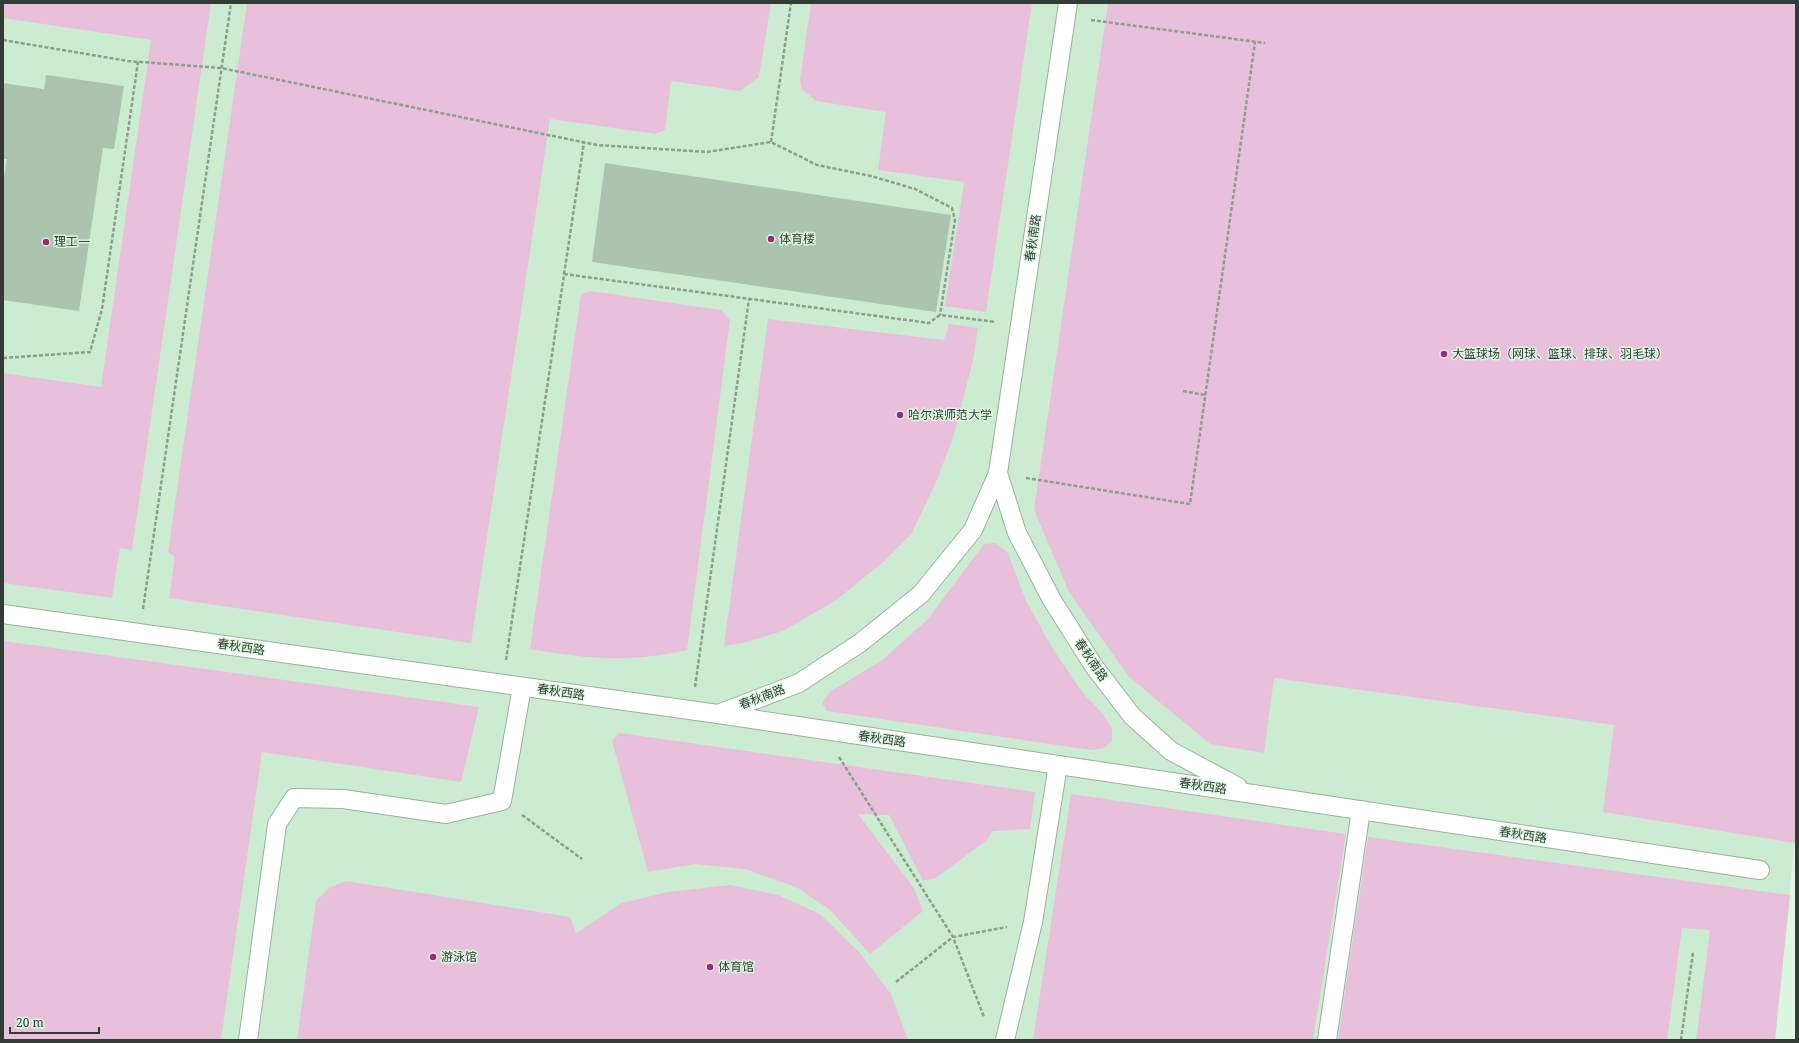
<svg xmlns="http://www.w3.org/2000/svg" width="1799" height="1043" font-family="'Noto Serif','Noto Sans SC',serif">
  <style>
    .built { fill: #cbecd1 }
    .green { fill: #e9c0dc }
    .building { fill: #aac4af }
    .lines { fill: none; stroke-linecap: round; stroke-linejoin: round }
    .lane-casing { stroke: #99b39e; stroke-width: 20 }
    .path { stroke: #8c9f8f; stroke-width: 2.5; stroke-dasharray: 4 2; stroke-linecap: butt }
    .lane { stroke: #fff; stroke-width: 18 }
    .poi-dot { fill: #9b2783; stroke: #dcf7e1; stroke-width: 1.5 }
    .labels { text-anchor: middle; stroke-width: 3; stroke-linejoin: round; paint-order: stroke }
    .street-label { font-size: 12px; fill: #323c34; stroke: #dcf7e1 }
    .poi-label { font-size: 12px; fill: #323c34; stroke: #dcf7e1; text-anchor: start }
  </style>
  <rect width="100%" height="100%" fill="#dcf7e1"/>
  <!-- built -->
  <path class="built" d="M3,3H1796V827L1775,1040H3Z"/>
  <!-- green -->
  <g class="green">
    <path d="M3,3H211L132,550L120,548L112,598L3,583V373L101,387L151,40L3,18Z"/>
    <path d="M247,3H771L759,77L740,91L671,81L665,130L656,134L550,119L471,643L169,598L175,557L168,552Z"/>
    <path d="M811,3H1032L986,312L945,306L964,182L878,170L886,112L816,101L801,88L800,79Z"/>
    <path d="M1108,3H1796L1795,843L1603,812L1614,725L1274,678L1264,753L1210,744L1128,676L1069,592L1034,510Z"/>
    <path d="M590,291L721,310L730,320L687,650C630,663 586,659 530,649L581,294Z"/>
    <path d="M768,319L944,340L949,324L978,328L973,360L954,435L937,480L912,533L882,563L835,601L783,631L743,643L724,646Z"/>
    <path d="M995,543L1008,553L1026,601L1053,649L1082,692L1102,713L1112,728V741L1104,748L1091,750L827,711L822,703L830,692L882,660L927,620L984,544Z"/>
    <path d="M3,641L479,707L461,782L262,752L221,1040H3Z"/>
    <path d="M620,733L1035,792L1030,829L993,831L987,840L936,878L923,881L889,815L858,814L914,888L923,911L870,954L830,910L798,888L745,869L695,864L648,872L612,741Z"/>
    <path d="M1071,794L1346,834L1313,1040H1033Z"/>
    <path d="M1368,837L1790,895L1775,1040H1696L1710,930L1682,928L1667,1040H1338Z"/>
    <path d="M346,881L570,917L576,933L622,903L668,892L730,885L778,895L820,914L860,953L891,994L908,1040H297L316,901L329,888Z"/>
  </g>
  <!-- building -->
  <g class="building">
    <path d="M46,75L124,86L114,149L103,148L79,311L3,300V183L7,159H3V83L44,89Z"/>
    <path d="M605,163L951,215L936,312L592,262Z"/>
  </g>
  <g class="lines">
    <!-- lane casing -->
    <g class="lane-casing">
      <g id="lane">
        <path d="M998,473L1017,533L1052,600L1093,665L1132,716L1171,751L1238,787"/>
        <path d="M3,614L718,714L1760,870"/>
        <path d="M718,714L799,683L860,643L921,594L973,530L998,473L1068,3"/>
        <path d="M248,1040L277,824L294,798L343,799L446,814L502,801L522,687"/>
        <path d="M1005,1040L1033,922L1058,765"/>
        <path d="M1327,1040L1361,810"/>
      </g>
    </g>
    <!-- path -->
    <g class="path">
      <path d="M1091,20L1265,43"/>
      <path d="M3,40L128,61L221,68L597,145L707,152L771,142L817,165L871,176L915,189L952,208L955,220L940,315"/>
      <path d="M771,142L791,3"/>
      <path d="M564,274L929,323L940,315L995,322"/>
      <path d="M3,358L90,352L102,309L138,62"/>
      <path d="M1183,391L1205,395"/>
      <path d="M1026,478L1190,504L1255,42"/>
      <path d="M143,609L231,3"/>
      <path d="M506,660L584,142"/>
      <path d="M695,687L749,299"/>
      <path d="M839,757L953,937L984,1017"/>
      <path d="M522,815L582,859"/>
      <path d="M896,982L953,937L1007,927"/>
      <path d="M1681,1040L1693,952"/>
    </g>
    <!-- lane -->
    <use href="#lane" class="lane"/>
  </g>
  <!-- markers -->
  <g class="poi-dot">
    <circle cx="771" cy="239" r="4"/>
    <circle cx="46" cy="242" r="4"/>
    <circle cx="1444" cy="354" r="4"/>
    <circle cx="900" cy="415" r="4"/>
    <circle cx="433" cy="957" r="4"/>
    <circle cx="710" cy="967" r="4"/>
  </g>
  <g class="labels">
    <!-- street labels -->
    <g class="street-label">
      <text transform="translate(1033 238) rotate(-82)" y="4">春秋南路</text>
      <text transform="translate(241 647) rotate(8)" y="4">春秋西路</text>
      <text transform="translate(1091 660) rotate(56)" y="4">春秋南路</text>
      <text transform="translate(561 692) rotate(8)" y="4">春秋西路</text>
      <text transform="translate(762 697) rotate(-21)" y="4">春秋南路</text>
      <text transform="translate(882 739) rotate(8)" y="4">春秋西路</text>
      <text transform="translate(1203 786) rotate(8)" y="4">春秋西路</text>
      <text transform="translate(1523 835) rotate(9)" y="4">春秋西路</text>
    </g>
    <!-- poi labels -->
    <g class="poi-label">
      <text x="779" y="243">体育楼</text>
      <text x="54" y="246">理工一</text>
      <text x="1452" y="358">大篮球场（网球、篮球、排球、羽毛球）</text>
      <text x="908" y="419">哈尔滨师范大学</text>
      <text x="441" y="961">游泳馆</text>
      <text x="718" y="971">体育馆</text>
    </g>
  </g>
  <!-- border -->
  <rect width="1799" height="1043" fill="none" stroke="#323c34" stroke-width="8"/>
  <!-- scale -->
  <path d="M10 1027v6h89v-6" fill="none" stroke="#323c34" stroke-width="2"/>
  <text x="16" y="1027" font-size="12" fill="#323c34" stroke="#dcf7e1" stroke-width="3" paint-order="stroke">20 m</text>
</svg>
